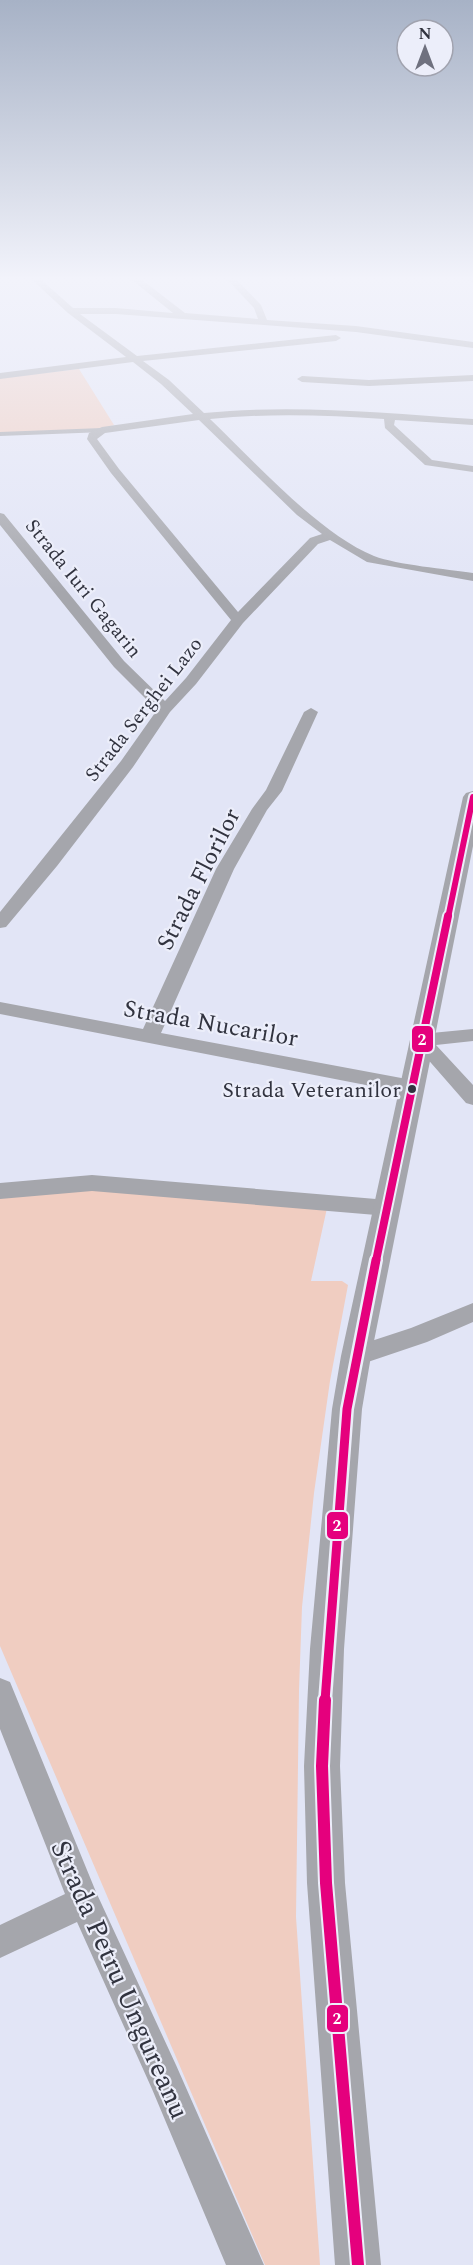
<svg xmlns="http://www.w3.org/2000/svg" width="473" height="2265" font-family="Spectral,serif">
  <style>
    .green { fill: #f0cdc1 }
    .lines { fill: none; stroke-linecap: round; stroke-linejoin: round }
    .pedestrian { fill: #a5a6ac; fill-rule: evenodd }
    .minor { fill: #a5a6ac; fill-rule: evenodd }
    .tertiary { fill: #a5a6ac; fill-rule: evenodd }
    .bus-1-far3-casing { stroke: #eceefa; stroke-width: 10 }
    .bus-1-far2-casing { stroke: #eceefa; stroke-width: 12 }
    .bus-1-far1-casing { stroke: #eceefa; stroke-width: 14 }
    .bus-1-casing { stroke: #eceefa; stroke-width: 16 }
    .bus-1-far3 { stroke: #e5007d; stroke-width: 6 }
    .bus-1-far2 { stroke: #e5007d; stroke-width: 8 }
    .bus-1-far1 { stroke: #e5007d; stroke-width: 9 }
    .bus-1 { stroke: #e5007d; stroke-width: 12 }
    .bus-dot { fill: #31333f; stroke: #eceefa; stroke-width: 2 }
    .labels { text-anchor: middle; stroke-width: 4.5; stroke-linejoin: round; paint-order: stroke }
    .far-street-label { font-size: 20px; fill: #31333f; stroke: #eceefa }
    .bus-label { font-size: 22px; fill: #31333f; stroke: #eceefa; text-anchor: end }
    .street-label { font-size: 24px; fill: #31333f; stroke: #eceefa }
    .near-street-label { font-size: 28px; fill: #31333f; stroke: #eceefa }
    .line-badge { stroke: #eceefa; stroke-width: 2 }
    .badge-label { font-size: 16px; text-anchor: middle; font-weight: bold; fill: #fff }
  </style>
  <rect width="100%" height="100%" fill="#e2e5f6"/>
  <!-- green -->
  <g class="green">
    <path d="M79,369L114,425L102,429L0,433V378Z"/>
    <path d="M77,1187L327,1208L311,1281H342L348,1285L330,1381L314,1493L302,1607L299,1690L296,1917L320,2265H265L0,1646V1194Z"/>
  </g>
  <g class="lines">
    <!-- pedestrian -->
    <path class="pedestrian" d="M102,428L106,430L105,432L0,436V432Z"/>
    <!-- minor -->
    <g class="minor">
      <path d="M28,276H37L73,308H116L173,313L127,276H137L185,313L258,319L254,308L224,276H233L261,305L267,320L356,326L473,342V348L356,332L116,314H80L137,356L336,335L341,338L336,341L143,361L169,380L204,413C294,404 383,413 473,419V425L395,420L394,425L432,460L473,466V472L425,465L385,428L384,419C326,415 268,413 210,419C254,461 318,533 374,556C398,565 446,569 473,573V581L367,562L330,540L318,544L243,623L196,684L170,712L133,767L57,866L6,927L0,928V912L121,761L157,710L114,667L0,525V513L4,514L124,661L165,701L186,678L231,620L111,473L87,439L89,433L102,427L193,414L161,384L133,362L0,379V373L126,357L68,313ZM199,420L297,515L322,534L310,538L238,612L119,469L97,439L105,433Z"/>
      <path d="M473,375V381L369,386L302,382L297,379L302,376L369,380Z"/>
      <path d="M311,708L318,712L282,791L267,810L234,869L161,1033L412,1080L419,1082L422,1087L419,1092L412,1094L0,1014V1002L143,1029L216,869L252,809L266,790L304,712Z"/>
      <path d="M473,1029V1041L436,1045L473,1085V1105L466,1103L411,1040L414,1035L421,1034Z"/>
      <path d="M92,1175L388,1200L396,1202L399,1208L396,1214L388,1216L92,1191L0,1199V1183Z"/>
      <path d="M473,1303V1322L427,1342L356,1366L347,1363L344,1356L347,1349L411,1328Z"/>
      <path d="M0,1678L10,1682L96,1892L176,2065L264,2265H226L152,2089L77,1922L0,1958V1925L65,1894L0,1729Z"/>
    </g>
    <!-- tertiary -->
    <g class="tertiary">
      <path d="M461,276H473V283Z"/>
      <path d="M473,791V846L371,1356L362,1409L344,1649L340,1766L345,1883L381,2265H335L307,1883L304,1766L310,1649L332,1409L341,1356L463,797L466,793Z"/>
    </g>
    <!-- bus-1-far3 casing -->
    <g class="bus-1-far3-casing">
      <path id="bus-1-far3" d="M448,918L473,797"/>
    </g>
    <!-- bus-1-far2 casing -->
    <g class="bus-1-far2-casing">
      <path id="bus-1-far2" d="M376,1261L448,916"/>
    </g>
    <!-- bus-1-far1 casing -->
    <g class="bus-1-far1-casing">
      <path id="bus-1-far1" d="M325,1701L347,1409L376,1260"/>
    </g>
    <!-- bus-1 casing -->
    <g class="bus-1-casing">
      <path id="bus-1" d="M325,1700L322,1766L326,1883L358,2265"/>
    </g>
    <!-- bus-1-far3 -->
    <use href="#bus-1-far3" class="bus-1-far3"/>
    <!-- bus-1-far2 -->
    <use href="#bus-1-far2" class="bus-1-far2"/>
    <!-- bus-1-far1 -->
    <use href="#bus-1-far1" class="bus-1-far1"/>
    <!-- bus-1 -->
    <use href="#bus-1" class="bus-1"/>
  </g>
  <!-- sky -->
  <linearGradient id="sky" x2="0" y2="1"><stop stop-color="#a7b2c6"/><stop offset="0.47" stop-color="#f2f3fb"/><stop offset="1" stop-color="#f2f3fb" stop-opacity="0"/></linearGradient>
  <rect width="473" height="593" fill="url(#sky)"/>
  <!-- markers -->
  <circle class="bus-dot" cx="412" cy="1089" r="5"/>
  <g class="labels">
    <!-- far-street labels -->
    <g class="far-street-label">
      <text transform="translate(84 588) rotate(51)" y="7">Strada Iuri Gagarin</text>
      <text transform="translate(143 709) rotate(-52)" y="7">Strada Serghei Lazo</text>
    </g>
    <!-- bus labels -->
    <g class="bus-label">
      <text x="401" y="1097">Strada Veteranilor</text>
    </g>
    <!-- street labels -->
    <g class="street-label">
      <text transform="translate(198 879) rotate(-63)" y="8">Strada Florilor</text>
      <text transform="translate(211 1023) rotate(10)" y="8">Strada Nucarilor</text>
    </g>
    <!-- near-street labels -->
    <g class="near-street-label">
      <text transform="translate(121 1979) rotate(66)" y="10">Strada Petru Ungureanu</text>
    </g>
  </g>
  <g class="line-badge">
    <rect x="411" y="1025" width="23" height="28" rx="6" fill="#e5007d"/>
    <rect x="326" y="1511" width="23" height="29" rx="6" fill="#e5007d"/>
    <rect x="326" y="2004" width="23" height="29" rx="6" fill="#e5007d"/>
  </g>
  <g class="badge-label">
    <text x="422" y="1045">2</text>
    <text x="337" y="1531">2</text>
    <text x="337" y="2024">2</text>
  </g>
  <!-- north arrow -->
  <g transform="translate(425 48)"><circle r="28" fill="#eceefa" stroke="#a1a3af" stroke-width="1.5"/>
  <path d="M0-4.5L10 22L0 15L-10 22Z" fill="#6f717f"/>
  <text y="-9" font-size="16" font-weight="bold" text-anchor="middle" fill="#31333f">N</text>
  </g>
</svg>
